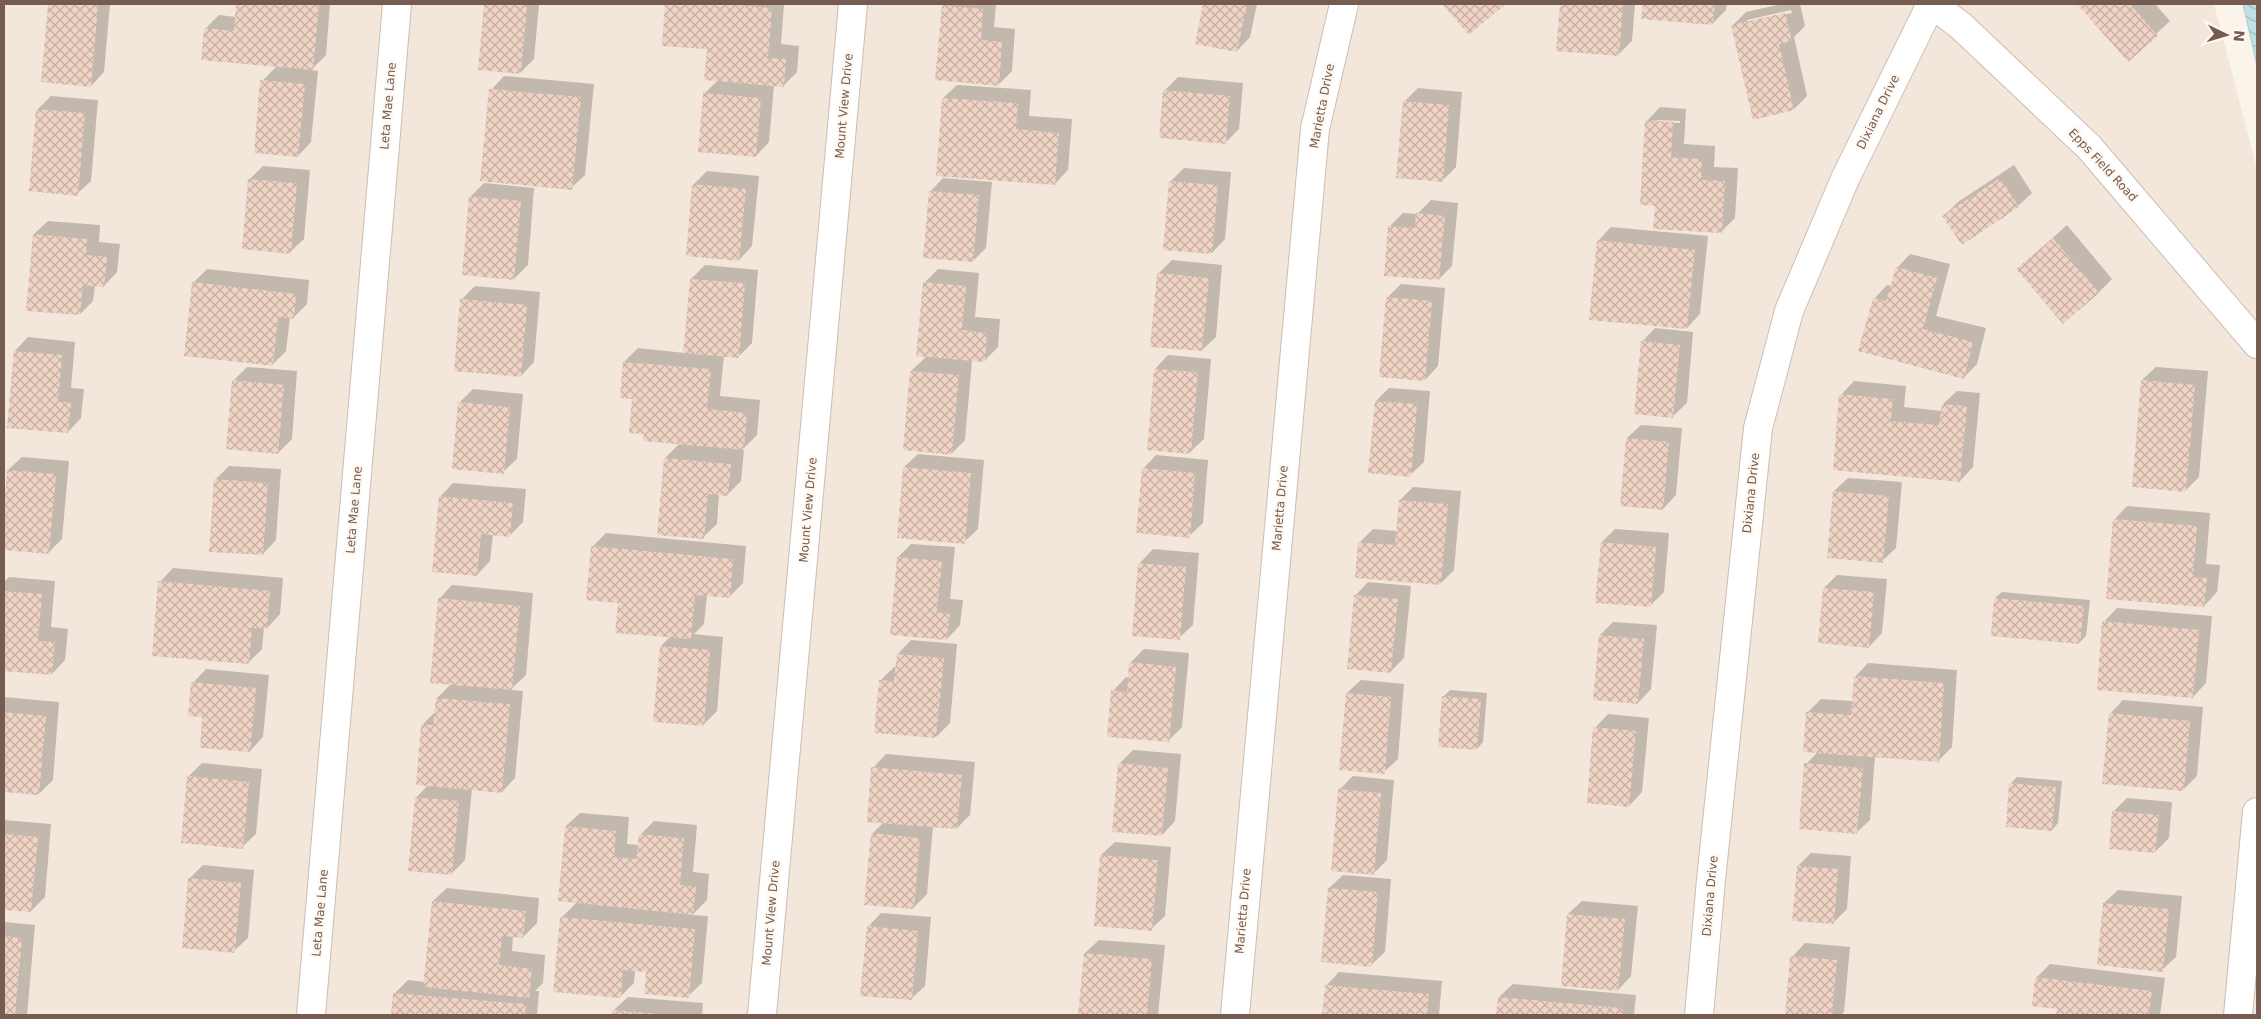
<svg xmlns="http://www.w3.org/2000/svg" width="2261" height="1019" font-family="'DejaVu Sans',sans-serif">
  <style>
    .residential { fill: #f3e6da }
    .water { fill: url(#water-waves); stroke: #a8d0d5 }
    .shadow { fill: #0003; fill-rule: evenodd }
    .building { fill: url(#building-cross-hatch) }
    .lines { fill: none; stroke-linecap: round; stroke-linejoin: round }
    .minor-casing { stroke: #cdbdb2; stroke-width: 30 }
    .minor { stroke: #fff; stroke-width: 28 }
    .labels { text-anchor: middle; stroke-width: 5; stroke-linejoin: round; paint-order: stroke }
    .street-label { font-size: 12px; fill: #755b50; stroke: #fef9f2 }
  </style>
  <defs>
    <pattern id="water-waves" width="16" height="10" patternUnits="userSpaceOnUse" patternTransform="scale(1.25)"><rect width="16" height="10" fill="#c1e0e4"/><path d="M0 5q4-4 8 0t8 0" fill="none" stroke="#a1b9bb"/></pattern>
    <pattern id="building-cross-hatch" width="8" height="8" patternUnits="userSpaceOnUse" patternTransform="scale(1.25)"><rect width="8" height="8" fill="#efd4c5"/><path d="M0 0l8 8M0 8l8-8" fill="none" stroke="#c6afa2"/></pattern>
  </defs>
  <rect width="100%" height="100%" fill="#fbf4eb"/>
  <!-- residential -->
  <path class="residential" d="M4,4H2214L2257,169V1015H4Z"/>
  <!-- water -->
  <path class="water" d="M2243,4H2257V66Z"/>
  <!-- shadow -->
  <g class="shadow">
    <path d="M49,4H110L104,72L91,86L42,81Z"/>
    <path d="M238,4H330L326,55L311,70L318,71L311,142L298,156L262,81L277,66L205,29L219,15L236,17Z"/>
    <path d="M485,4H539L534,59L521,72L480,69Z"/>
    <path d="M667,4H784L781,44L799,46L797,72L783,86L774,85L769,142L756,156L704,94L718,80L708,48L663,44Z"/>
    <path d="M945,4H996L994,27L1015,29L1012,71L998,85L943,6Z"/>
    <path d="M1204,4H1257L1250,37L1237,51L1196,43Z"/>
    <path d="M1444,4H1504L1469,34Z"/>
    <path d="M1562,4H1635L1632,41L1618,55L1558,49Z"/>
    <path d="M1644,4H1727L1726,10L1712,24L1643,17Z"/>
    <path d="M1782,4H1800L1805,26L1794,37L1807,96L1794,109L1733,25L1746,12ZM1791,10L1792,13L1747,23V20Z"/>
    <path d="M2079,4H2155L2170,21L2128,60Z"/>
    <path d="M504,76L594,84L585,175L571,188L491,90Z"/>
    <path d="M1178,77L1243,83L1239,129L1225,143L1164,91Z"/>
    <path d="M957,85L1031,90L1029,116L1072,119L1068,170L1055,184L943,98Z"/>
    <path d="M1418,88L1462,92L1456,167L1442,181L1404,102Z"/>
    <path d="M51,96L98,100L91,181L77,194L37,110Z"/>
    <path d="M1660,107L1686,109L1684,144L1715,146L1714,167L1738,168L1735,218L1721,232L1656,205L1647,121ZM1657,120L1680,121V123L1657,122Z"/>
    <path d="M2014,165L2032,193L2018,206L1962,243L1944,216L1958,202Z"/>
    <path d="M263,166L310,170L304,239L290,252L250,179Z"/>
    <path d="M1184,168L1231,172L1225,239L1212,253L1170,182Z"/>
    <path d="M707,171L759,176L752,246L739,260L693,185Z"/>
    <path d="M943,178L992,182L986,248L973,261L930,192Z"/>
    <path d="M484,183L534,188L528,265L514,279L470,197Z"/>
    <path d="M1431,200L1458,203L1452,266L1439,279L1389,227L1403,213L1417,214Z"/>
    <path d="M48,221L100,225L99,242L120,244L117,272L104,286L95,285L93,301L80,314L34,234Z"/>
    <path d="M2067,225L2112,279L2098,293L2018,269Z"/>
    <path d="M1611,227L1708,236L1700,314L1687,328L1598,241Z"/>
    <path d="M1910,254L1950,264L1936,316L1986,328L1977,364L1963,378L1874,299L1887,285L1892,286L1897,268Z"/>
    <path d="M1172,260L1222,265L1216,337L1202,350L1158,274Z"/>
    <path d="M705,265L758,270L752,343L738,357L724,355L720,396L760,400L757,435L742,450H744L741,481L727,495L719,494L717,524L703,537L665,458L680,443L645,433L624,362L638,348L685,353L691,279Z"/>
    <path d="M207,269L309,280L307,304L293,318L290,317L286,351L273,364L193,283Z"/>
    <path d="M938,269L979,273L975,317L1000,319L998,347L984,361L972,360L965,440L952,453L904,449L911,371L927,356L924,283Z"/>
    <path d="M1401,284L1445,288L1438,366L1425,380L1387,298Z"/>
    <path d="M475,286L540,292L534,362L521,376L461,300Z"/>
    <path d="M1655,328L1693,332L1687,403L1673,416L1642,342Z"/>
    <path d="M28,337L75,342L71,388L84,389L81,418L68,432L15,351Z"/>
    <path d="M1168,355L1211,359L1204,439L1190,452L1155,369Z"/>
    <path d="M247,367L297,371L292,439L278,453L233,381Z"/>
    <path d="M2156,367L2208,371L2199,477L2185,491L2142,380Z"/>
    <path d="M1854,381L1906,386L1904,407L1942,411L1943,404L1957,391L1980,393L1973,467L1960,481L1841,395Z"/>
    <path d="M1389,388L1430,391L1424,462L1410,475L1376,401Z"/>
    <path d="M473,389L523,394L517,459L503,472L459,403Z"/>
    <path d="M1641,425L1682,428L1676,495L1663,509L1627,438Z"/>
    <path d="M918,454L984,460L978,529L964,542L904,467Z"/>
    <path d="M1156,455L1208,460L1203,523L1189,536L1143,469Z"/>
    <path d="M22,457L69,461L62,539L49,552L4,549L8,470Z"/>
    <path d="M229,466L281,469L276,540L263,554L215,480Z"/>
    <path d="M1848,478L1902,482L1896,548L1882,561L1834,491Z"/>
    <path d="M453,483L526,489L523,522L510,535L493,534L490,561L477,575L440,497Z"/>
    <path d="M1413,487L1461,491L1454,570L1440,584L1359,543L1373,529L1397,531L1400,500Z"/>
    <path d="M2127,506L2210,513L2206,564L2220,565L2217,592L2204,606L2114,520Z"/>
    <path d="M1615,529L1669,533L1664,592L1650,606L1602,542Z"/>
    <path d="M606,533L746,546L743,583L729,597L707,595L704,624L694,634L723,637L717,711L703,725L661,646L671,636L619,601L592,547Z"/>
    <path d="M911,544L955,547L950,599L963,600L960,625L947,639L898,557Z"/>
    <path d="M1153,549L1199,553L1193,625L1179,638L1133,634L1140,563Z"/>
    <path d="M173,568L283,578L280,614L267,628L264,627L262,649L248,663L160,582Z"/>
    <path d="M1837,575L1887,579L1882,633L1869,647L1824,588Z"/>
    <path d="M9,577L55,581L51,627L68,629L65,660L52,674L4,670V582Z"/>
    <path d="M1368,582L1411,586L1404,658L1391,671L1355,596Z"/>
    <path d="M452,585L533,593L526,675L510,690L523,691L515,778L502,792L472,789L465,860L452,873L416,798L428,785L422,725L436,711L437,698L452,683L439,599Z"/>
    <path d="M2002,592L2090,600L2086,636L2080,642L1995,598Z"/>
    <path d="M2117,608L2212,616L2206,683L2193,697L2104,622Z"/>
    <path d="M1613,622L1657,625L1651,689L1638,703L1600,635Z"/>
    <path d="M911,640L957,644L950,723L936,737L880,681L894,667H897L898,654Z"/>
    <path d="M1144,649L1189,653L1182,727L1168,741L1113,691L1126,677L1129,678L1130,663Z"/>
    <path d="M1868,663L1957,670L1952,747L1938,761L1875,756L1870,820L1856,833L1806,764L1818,752L1807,713L1821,699L1853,701L1855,677Z"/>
    <path d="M206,669L269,675L263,737L250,751L204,716L193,683Z"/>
    <path d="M1361,680L1404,684L1398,759L1384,772L1347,693Z"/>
    <path d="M1450,690L1487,693L1483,742L1477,749L1443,697Z"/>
    <path d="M4,697L59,702L53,780L39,794L4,791Z"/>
    <path d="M2123,700L2203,707L2197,776L2183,790L2110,714Z"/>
    <path d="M1608,714L1649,718L1642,792L1629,806L1595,728Z"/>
    <path d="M1133,750L1181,754L1175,821L1162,835L1119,764Z"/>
    <path d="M886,754L975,762L970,815L957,828L933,826L927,894L913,908L872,834L884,822L873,768Z"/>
    <path d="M202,763L262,769L256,834L242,847L188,777Z"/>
    <path d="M1353,776L1394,780L1387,860L1373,874L1339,790Z"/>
    <path d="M2017,777L2062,781L2058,823L2052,830L2011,783Z"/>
    <path d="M2127,798L2172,802L2169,838L2155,852L2114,811Z"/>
    <path d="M580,813L629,817L627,844L639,845L640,835L654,821L697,825L693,872L709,874L707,900L692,915L708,916L702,983L688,996L647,971L635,970L634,983L620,997L561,918L577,902L566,826Z"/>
    <path d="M4,820L51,824L45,897L31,911L4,908Z"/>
    <path d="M1115,842L1171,847L1165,916L1151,929L1101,855Z"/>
    <path d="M1811,853L1851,856L1847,909L1833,923L1798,866Z"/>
    <path d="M203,865L254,870L248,938L234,951L189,879Z"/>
    <path d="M1343,875L1391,879L1385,952L1371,965L1329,888Z"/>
    <path d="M447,888L539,898L537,923L523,937L513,936L512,951L545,955L543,983L535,991H539L537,1015H392L394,994L408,980L425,982L433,901Z"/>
    <path d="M2118,890L2182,896L2176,957L2162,970L2104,903Z"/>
    <path d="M1582,901L1638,906L1631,976L1618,990L1568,914Z"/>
    <path d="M881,913L931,917L925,986L911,999L868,927Z"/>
    <path d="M4,922L35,925L27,1015H4Z"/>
    <path d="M1099,940L1165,945L1158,1015H1080L1085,953Z"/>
    <path d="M1805,943L1850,947L1844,1012L1841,1015H1786L1792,957Z"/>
    <path d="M2050,964L2165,978L2160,1015H2057L2058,1008L2036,978Z"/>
    <path d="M1339,972L1442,981L1439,1015H1323L1326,986Z"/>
    <path d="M1513,984L1636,995L1634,1015H1498L1499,997Z"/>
    <path d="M628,997L703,1003L702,1015H614V1010Z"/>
  </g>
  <!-- building -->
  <g class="building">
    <path d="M48,4L98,5L91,87L41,82Z"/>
    <path d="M236,4H319L313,70L201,60L204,28L234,31Z"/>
    <path d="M484,4H527L521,74L478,70Z"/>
    <path d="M665,4H725L772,8L768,58L786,59L784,87L704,80L707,49L662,46Z"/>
    <path d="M1203,4H1247L1237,52L1195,44Z"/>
    <path d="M1442,4H1506L1469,35Z"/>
    <path d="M1560,4H1623L1619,56L1556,51Z"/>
    <path d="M1643,4H1715L1713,25L1641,19Z"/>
    <path d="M2077,4H2130L2158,36L2128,62Z"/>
    <path d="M942,5L983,9L981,40L1002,42L999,86L935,80Z"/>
    <path d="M1785,13L1792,41L1779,44L1794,110L1753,120L1731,25Z"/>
    <path d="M260,80L305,84L298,157L254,153Z"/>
    <path d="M489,89L581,97L572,190L480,181Z"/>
    <path d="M1163,90L1230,96L1226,144L1159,138Z"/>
    <path d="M703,93L761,98L756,157L698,152Z"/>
    <path d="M942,98L1018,103L1016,129L1059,133L1055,185L936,176Z"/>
    <path d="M1403,101L1449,105L1443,182L1396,178Z"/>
    <path d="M36,109L85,113L78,196L29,191Z"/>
    <path d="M1645,120L1673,122L1671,157L1702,159L1701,180L1725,181L1722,233L1653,229L1655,206L1640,205Z"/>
    <path d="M2000,178L2019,207L1962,245L1942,216Z"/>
    <path d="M248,179L297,183L291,254L242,249Z"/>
    <path d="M1169,181L1218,185L1212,254L1163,250Z"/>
    <path d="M692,184L746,189L739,261L686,256Z"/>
    <path d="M929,191L979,195L973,262L923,258Z"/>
    <path d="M469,196L521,201L514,280L462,275Z"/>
    <path d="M1416,213L1445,216L1439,280L1384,276L1388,226L1415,228Z"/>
    <path d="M33,234L87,239L86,255L107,257L104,287L83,285L80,315L26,311Z"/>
    <path d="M2053,238L2099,293L2063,324L2016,269Z"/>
    <path d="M1597,240L1695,250L1687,329L1589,320Z"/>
    <path d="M1896,267L1937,278L1923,329L1973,342L1964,379L1858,351L1873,298L1886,301Z"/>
    <path d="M1157,273L1209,278L1202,351L1150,347Z"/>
    <path d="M690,279L745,283L739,358L683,353Z"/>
    <path d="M192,282L296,294L294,319L278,317L273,366L184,356Z"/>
    <path d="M923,282L966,286L962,330L987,333L985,362L916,356Z"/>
    <path d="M1386,297L1432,301L1425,381L1379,377Z"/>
    <path d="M460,299L527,305L521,377L454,371Z"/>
    <path d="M1641,341L1680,345L1673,418L1634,414Z"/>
    <path d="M14,351L62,355L58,401L71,403L68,433L7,428Z"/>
    <path d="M623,362L711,369L707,409L747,413L744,450L643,441L644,434L629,433L632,399L620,398Z"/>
    <path d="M1154,369L1198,372L1191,454L1147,450Z"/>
    <path d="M910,371L959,375L952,455L903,450Z"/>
    <path d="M232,380L284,385L278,454L226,449Z"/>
    <path d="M2141,380L2195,385L2186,492L2132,487Z"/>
    <path d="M1839,394L1893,399L1891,421L1939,425L1942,404L1967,406L1960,482L1833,470Z"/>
    <path d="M1375,401L1417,404L1411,477L1368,473Z"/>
    <path d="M458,402L510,407L504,474L452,469Z"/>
    <path d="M1626,438L1669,442L1663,510L1620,506Z"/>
    <path d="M664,458L731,464L728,496L708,494L704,539L657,535Z"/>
    <path d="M903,467L971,473L965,544L897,538Z"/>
    <path d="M1142,468L1195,473L1190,538L1136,533Z"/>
    <path d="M7,470L56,474L49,554L4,550V508Z"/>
    <path d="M214,479L268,483L263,555L209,552Z"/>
    <path d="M1833,491L1889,496L1883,563L1827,558Z"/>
    <path d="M439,496L513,503L510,537L481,534L477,576L432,572Z"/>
    <path d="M1399,500L1448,504L1441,585L1355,578L1358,542L1395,545Z"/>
    <path d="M2113,519L2197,526L2193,577L2207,578L2204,607L2106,599Z"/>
    <path d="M1601,542L1656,547L1651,607L1595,603Z"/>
    <path d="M591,546L733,559L730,598L695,595L691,639L615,633L618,603L586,600Z"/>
    <path d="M897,557L942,561L937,612L950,614L947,640L890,635Z"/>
    <path d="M1138,563L1186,567L1180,640L1132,636Z"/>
    <path d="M158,581L270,591L267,629L252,628L249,664L152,656Z"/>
    <path d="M1823,588L1874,592L1869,648L1818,643Z"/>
    <path d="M4,591L42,594L38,641L55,642L52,675L4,671Z"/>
    <path d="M1354,595L1398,599L1391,673L1347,669Z"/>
    <path d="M438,598L520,606L512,690L430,683Z"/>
    <path d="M1994,598L2084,606L2080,644L1991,636Z"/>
    <path d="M2102,621L2199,630L2193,698L2097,690Z"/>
    <path d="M1599,635L1644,639L1638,704L1593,700Z"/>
    <path d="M660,646L710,650L704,726L653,722Z"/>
    <path d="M897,654L944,658L936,738L874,733L879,680L894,681Z"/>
    <path d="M1129,662L1176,667L1169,742L1107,737L1111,690L1127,692Z"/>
    <path d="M1854,676L1944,683L1939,762L1803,752L1806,712L1851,715Z"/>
    <path d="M191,682L256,688L250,752L200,748L202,717L188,716Z"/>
    <path d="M1346,693L1391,697L1385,774L1339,770Z"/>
    <path d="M1442,696L1481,699L1477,750L1438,747Z"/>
    <path d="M436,698L510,704L502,793L416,785L421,724L433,725Z"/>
    <path d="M4,712L46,716L39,795L4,792Z"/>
    <path d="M2109,713L2190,721L2184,791L2102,784Z"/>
    <path d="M1593,727L1636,731L1629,807L1587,803Z"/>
    <path d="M1118,763L1168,768L1162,836L1112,832Z"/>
    <path d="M1804,763L1863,768L1857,834L1799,829Z"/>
    <path d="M871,767L962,775L957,829L867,822Z"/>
    <path d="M187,776L249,782L243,849L181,843Z"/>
    <path d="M2009,783L2056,787L2052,831L2006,827Z"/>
    <path d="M1338,789L1381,793L1374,875L1331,871Z"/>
    <path d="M415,797L459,801L452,875L408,871Z"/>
    <path d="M2112,811L2159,815L2155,853L2109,849Z"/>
    <path d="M565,826L616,831L614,857L636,859L639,834L684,838L680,885L696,887L693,915L558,901Z"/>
    <path d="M871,833L920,838L914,909L864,905Z"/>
    <path d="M4,834L38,837L31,912L4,910Z"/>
    <path d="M1100,855L1158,860L1152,931L1094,926Z"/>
    <path d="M1797,866L1838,869L1834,924L1792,921Z"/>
    <path d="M188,878L241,883L235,953L182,948Z"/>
    <path d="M1328,888L1378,892L1372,967L1321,962Z"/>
    <path d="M432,901L526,911L523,938L502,936L499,965L532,969L529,998L423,987Z"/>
    <path d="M2103,903L2169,909L2163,972L2097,965Z"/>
    <path d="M1567,914L1625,919L1618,991L1561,986Z"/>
    <path d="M560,917L695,929L689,998L644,994L646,972L623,970L621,998L553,992Z"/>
    <path d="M867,926L918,931L912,1000L860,996Z"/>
    <path d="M4,936L22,938L15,1015H4Z"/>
    <path d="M1084,953L1152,959L1147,1015H1078Z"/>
    <path d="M1790,956L1837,960L1832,1015H1785Z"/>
    <path d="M2035,977L2152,991L2149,1015H2056L2057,1009L2032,1006Z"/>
    <path d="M1325,985L1429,994L1427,1015H1322Z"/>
    <path d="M393,993L526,1004L525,1015H391Z"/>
    <path d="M1498,997L1623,1008L1622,1015H1496Z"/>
    <path d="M613,1010L659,1014L658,1015H612Z"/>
  </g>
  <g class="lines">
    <!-- minor casing -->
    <g class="minor-casing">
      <g id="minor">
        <path d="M1932,4L1961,26L2089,147L2257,344"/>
        <path d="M311,1015L397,4"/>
        <path d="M762,1015L853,4"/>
        <path d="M1235,1015L1315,129L1344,4"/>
        <path d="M1699,1015L1711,880L1758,428L1789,311L1845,179L1931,4"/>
        <path d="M2238,1015L2257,812"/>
      </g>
    </g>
    <!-- minor -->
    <use href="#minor" class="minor"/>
  </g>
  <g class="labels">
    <!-- street labels -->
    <g class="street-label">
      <text transform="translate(388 106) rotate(-85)" y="4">Leta Mae Lane</text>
      <text transform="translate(844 106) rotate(-85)" y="4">Mount View Drive</text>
      <text transform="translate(1322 106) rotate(-79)" y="4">Marietta Drive</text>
      <text transform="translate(1878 112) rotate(-64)" y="4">Dixiana Drive</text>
      <text transform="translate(2103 165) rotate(47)" y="4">Epps Field Road</text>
      <text transform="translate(1751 493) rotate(-84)" y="4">Dixiana Drive</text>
      <text transform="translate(1280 508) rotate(-85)" y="4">Marietta Drive</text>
      <text transform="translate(354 510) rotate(-85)" y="4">Leta Mae Lane</text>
      <text transform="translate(808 510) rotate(-85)" y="4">Mount View Drive</text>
      <text transform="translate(1710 896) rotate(-85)" y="4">Dixiana Drive</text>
      <text transform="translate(1243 911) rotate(-85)" y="4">Marietta Drive</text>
      <text transform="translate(320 913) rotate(-85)" y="4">Leta Mae Lane</text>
      <text transform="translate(771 913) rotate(-85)" y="4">Mount View Drive</text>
    </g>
  </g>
  <!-- border -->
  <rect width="2261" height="1019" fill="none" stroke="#755b50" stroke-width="10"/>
  <!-- north arrow -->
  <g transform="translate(2226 35) rotate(95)" stroke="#fef9f2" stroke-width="4" paint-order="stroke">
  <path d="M0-4L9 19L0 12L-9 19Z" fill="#755b50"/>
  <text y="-8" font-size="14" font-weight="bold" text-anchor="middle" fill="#755b50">N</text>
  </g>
</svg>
